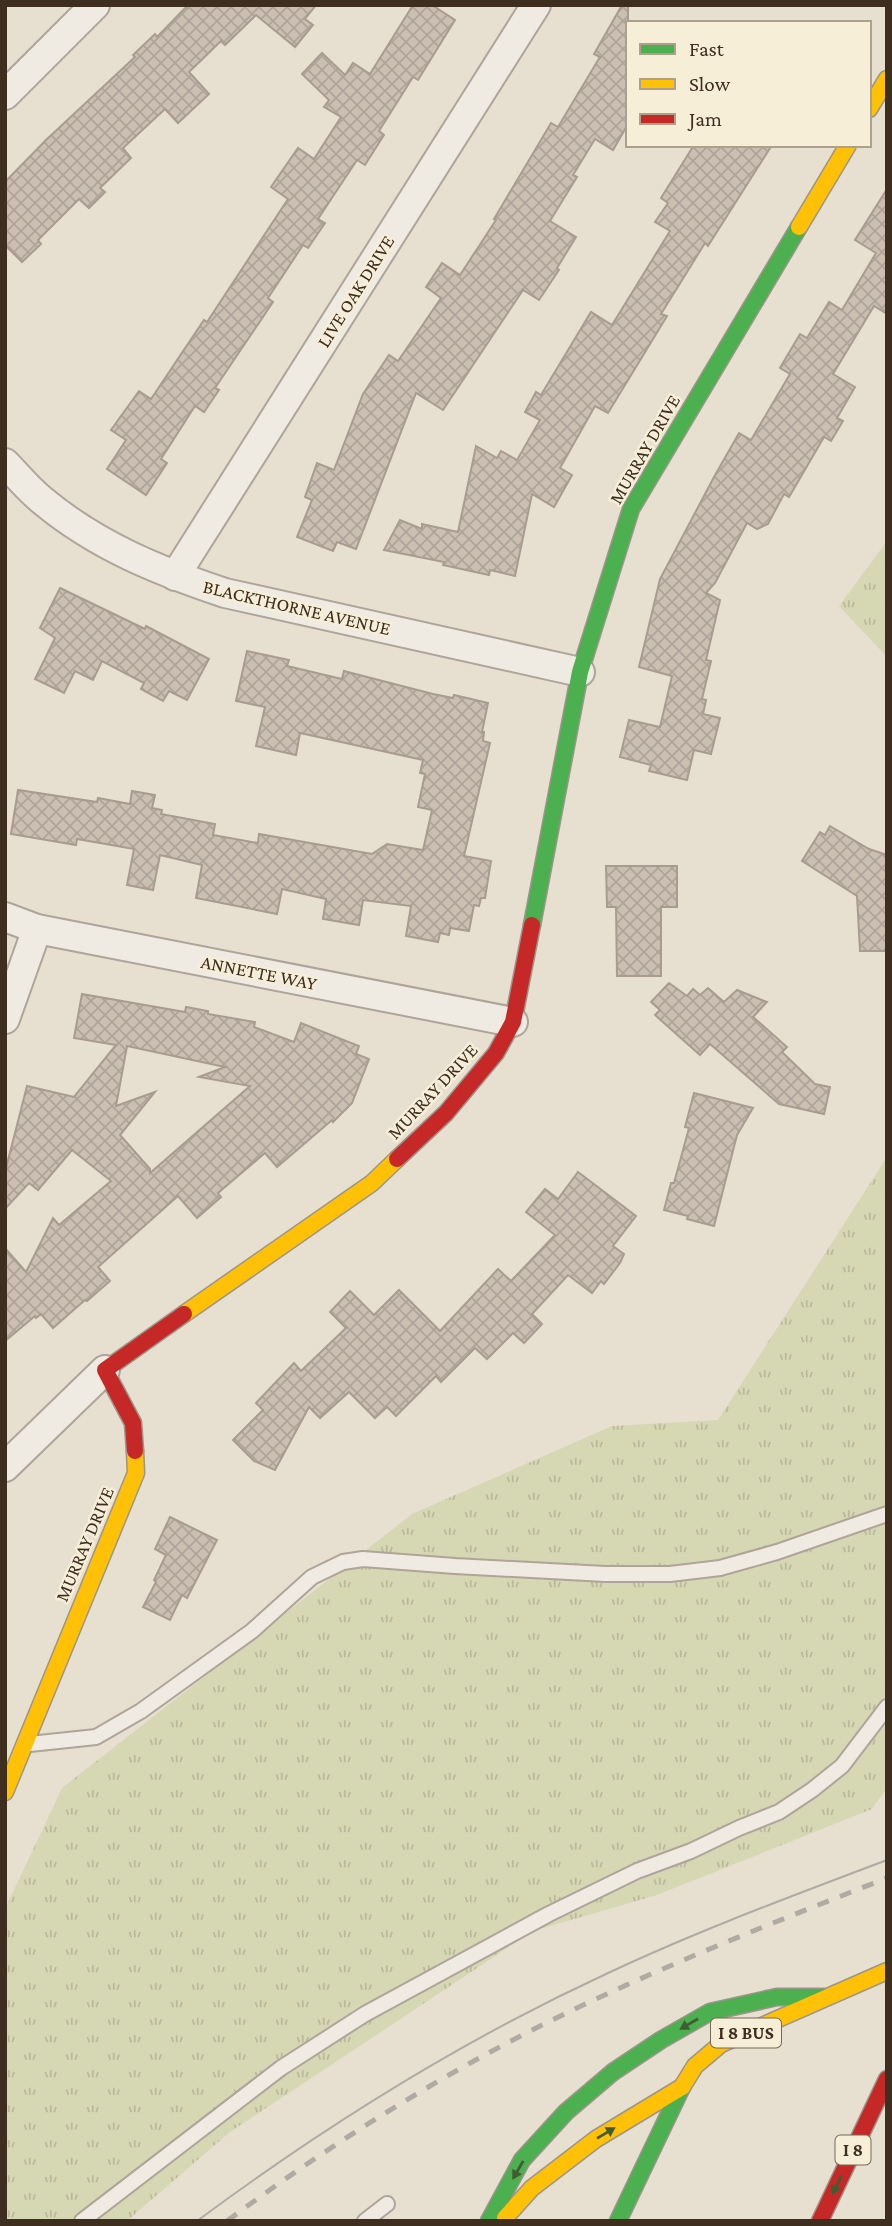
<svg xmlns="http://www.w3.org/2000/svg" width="892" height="2226" font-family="'Crimson Pro',serif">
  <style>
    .grass { fill: url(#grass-tufts) }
    .building { fill: url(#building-cross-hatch); stroke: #a89c90; stroke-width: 2; fill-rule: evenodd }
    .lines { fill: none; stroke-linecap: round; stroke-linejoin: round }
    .lane-casing { stroke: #ada599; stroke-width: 18 }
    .street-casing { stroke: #ada599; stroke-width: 32 }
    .fast-casing { stroke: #9c958a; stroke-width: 19 }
    .slow-casing { stroke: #9c958a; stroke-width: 19 }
    .jam-casing { stroke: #9c958a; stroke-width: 19 }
    .lane { stroke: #efebe3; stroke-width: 14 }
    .street { stroke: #efebe3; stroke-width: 28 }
    .fast { stroke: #4caf50; stroke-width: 16 }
    .slow { stroke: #ffc107; stroke-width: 16 }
    .jam { stroke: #c62828; stroke-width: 16 }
    .tram { stroke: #afaaa2; stroke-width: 2 }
    .rail { stroke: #afaaa2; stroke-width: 5; stroke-dasharray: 12 12; stroke-linecap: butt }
    .oneway { fill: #425b31 }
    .labels { text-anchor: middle; stroke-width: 5; stroke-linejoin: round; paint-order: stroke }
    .shield { fill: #f7eed8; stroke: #756857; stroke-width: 2 }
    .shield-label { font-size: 18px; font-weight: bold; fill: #3d2e20 }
    .street-label { font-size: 19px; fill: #3d2e20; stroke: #f7eed8 }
  </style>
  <defs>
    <pattern id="grass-tufts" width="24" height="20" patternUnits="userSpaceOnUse" patternTransform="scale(1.75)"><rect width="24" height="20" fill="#d6d7b3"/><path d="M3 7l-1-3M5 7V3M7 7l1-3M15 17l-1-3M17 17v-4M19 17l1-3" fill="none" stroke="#b9b99a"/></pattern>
    <pattern id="building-cross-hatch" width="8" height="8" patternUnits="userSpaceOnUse" patternTransform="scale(1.75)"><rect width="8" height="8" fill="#cbbfb2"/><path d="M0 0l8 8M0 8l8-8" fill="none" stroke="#afa499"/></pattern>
  </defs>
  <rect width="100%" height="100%" fill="#e7e0d1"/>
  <!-- grass -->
  <g class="grass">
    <path d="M887,541V657L839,606Z"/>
    <path d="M887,1157V1788L872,1809L657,1895L533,1931L230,2132L127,2221H5V1916L7,1905L62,1788L412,1514L612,1426L718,1420Z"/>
  </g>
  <!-- building -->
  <g class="building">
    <path d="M188,5H316L305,19L313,25L295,47L256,15L225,45L221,41L189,72L209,94L178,123L165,109L123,148L131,158L100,188L105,192L89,208L79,199L38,240L41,244L22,262L5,245V182L46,140L135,57L133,55L155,34L157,37Z"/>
    <path d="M413,5H432L455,20L418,80L413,77L379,131L384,135L365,165L357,160L318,219L325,223L308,248L303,245L268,298L273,302L215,388L219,390L204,412L195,406L161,459L167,463L146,495L107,469L126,440L111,430L139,391L151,399L204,320L207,322L288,199L271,187L298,148L314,159L341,117L324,107L329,100L302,74L322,53L345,75L353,63L370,74Z"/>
    <path d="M622,5H628V124L613,150L595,139L573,175L577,177L550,221L576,237L557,268L559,270L539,300L523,290L443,410L416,393L356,549L337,542L333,551L297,537L312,500L305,497L317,463L334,470L363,394L389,355L398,361L441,298L426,287L442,263L460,275L496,220L494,219L551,123L558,127L600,57L594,54Z"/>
    <path d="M694,145H772L708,246L705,243L661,314L667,316L608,413L595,406L560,468L572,475L554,507L532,494L515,576L490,570L489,575L443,565L444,562L384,550L400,520L422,529V524L458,532L476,446L497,458L501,451L517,460L540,420L525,412L536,392L541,395L591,312L612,325L670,231L655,222L668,203L661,198Z"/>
    <path d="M887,189V314L874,306L833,374L855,387L837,418L843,421L831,441L824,437L789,497L784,494L768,524L757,529L747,523L715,583L706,593L720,600L706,660L711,661L702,699L706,700L703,714L720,718L711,754L694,750L687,780L649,771L651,765L620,757L629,720L660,727L672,676L639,667L660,579L714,477L739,433L751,440L790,374L780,368L800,334L807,338L829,302L842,310L876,253L855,240Z"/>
    <path d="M60,588L145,629L146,626L209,659L187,700L169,691L163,701L141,689L144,683L102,661L93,680L75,671L64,693L35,679L55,638L40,628Z"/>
    <path d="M247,651L289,660L287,666L342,679L344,671L433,694L453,698L454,695L488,703L482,732H484L483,741L490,743L464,856L491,861L485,898H481L479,906L474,905L469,931L450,928L449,935L440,933L438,942L406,936L411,906L363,900L359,925L323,919L326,899L282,889L277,914L196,898L202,865L160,855L153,890L127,885L134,849L77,839L76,845L11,834L18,790L97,802L98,798L130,804L132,791L155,795L152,808L162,810L161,814L215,824L213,835L258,843L259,834L372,854L387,844L423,850L432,810L418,807L425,774L420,773L423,760L300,733L296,755L256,746L265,707L236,701Z"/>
    <path d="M830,826L869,849L887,855V951H860L857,896L802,861L820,832L825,835Z"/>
    <path d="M606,866H677V907H661V976H617L616,907H607Z"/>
    <path d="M669,983L687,996L693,989L700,995L708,988L724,1002L737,990L767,1002L753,1017L787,1047L782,1052L815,1084L830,1087L824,1114L779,1104L710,1044L700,1055L655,1015L660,1010L651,1002Z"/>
    <path d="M82,994L185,1012L186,1007L208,1011V1014L255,1022L254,1027L294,1042L301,1023L359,1046L356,1054L369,1059L352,1103L333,1122L332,1120L277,1167L265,1153L218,1193L221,1197L197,1218L178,1196L98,1267L110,1281L87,1301L85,1300L53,1328L41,1314L36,1318L35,1316L5,1341V1248L26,1272L53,1218L59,1225L111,1181L72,1150L38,1190L29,1183L5,1209V1172L27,1086L74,1097L116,1045L74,1038ZM127,1046L225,1067L199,1077L250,1086L150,1173V1169L120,1135L155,1092L116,1106Z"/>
    <path d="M694,1093L753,1108L737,1135L714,1226L687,1219L688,1216L664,1210L671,1183H674L689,1128L685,1127Z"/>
    <path d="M578,1172L636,1216L613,1246L624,1254L620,1263L604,1284L601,1281L592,1293L568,1275L532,1314L542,1324L524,1343L513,1333L487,1359L475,1348L441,1382L436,1376L396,1416L387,1407L375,1418L349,1392L320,1418L309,1407L275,1470L254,1461L233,1440L263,1410L256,1403L294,1363L301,1371L346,1328L330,1312L350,1291L374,1315L399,1290L440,1331L498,1269L511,1281L555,1235L526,1212L545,1189L558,1199Z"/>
    <path d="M170,1517L217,1540L187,1598L182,1595L170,1620L143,1607L156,1582L154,1580L166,1555L155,1549Z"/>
  </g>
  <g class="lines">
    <!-- lane casing -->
    <g class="lane-casing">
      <g id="lane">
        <path d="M30,1744L96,1737L141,1711L252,1631L312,1577L343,1562L363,1559L455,1566L605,1574H670L720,1568L777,1552L887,1514"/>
        <path d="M82,2221L281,2068L365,2014L549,1914L637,1871L691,1851L739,1828L779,1812L812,1790L842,1766L887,1707"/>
        <path d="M365,2221L387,2204"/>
      </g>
    </g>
    <!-- street casing -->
    <g class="street-casing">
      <g id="street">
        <path d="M5,95L95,5"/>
        <path d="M5,463C17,475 29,490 43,501C97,546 159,571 225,593L580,672"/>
        <path d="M175,576L536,5"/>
        <path d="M5,917L37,929L513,1022"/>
        <path d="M5,1019L37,929"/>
        <path d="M5,1467L105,1370"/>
      </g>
    </g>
    <!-- fast casing -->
    <g class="fast-casing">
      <g id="fast">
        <path d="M532,925L580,672L631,509L799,227"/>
        <path d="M489,2221L522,2160L566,2112L613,2072L661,2040L710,2012L777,1997H824"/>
        <path d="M618,2221L682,2087"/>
      </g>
    </g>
    <!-- slow casing -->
    <g class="slow-casing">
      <g id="slow">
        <path d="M869,109L887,79"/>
        <path d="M799,227L848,145"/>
        <path d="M184,1314L372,1183L397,1159"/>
        <path d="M5,1792L136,1473L135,1451"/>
        <path d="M682,2087L695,2066L721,2044L887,1971"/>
        <path d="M505,2218L532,2188L596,2139L682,2087"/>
      </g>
    </g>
    <!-- jam casing -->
    <g class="jam-casing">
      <g id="jam">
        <path d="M397,1159L446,1113L496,1053L513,1022L532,925"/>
        <path d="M135,1451L133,1423L105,1370L184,1314"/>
        <path d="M820,2221L887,2079"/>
      </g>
    </g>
    <!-- lane -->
    <use href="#lane" class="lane"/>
    <!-- street -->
    <use href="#street" class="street"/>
    <!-- fast -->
    <use href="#fast" class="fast"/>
    <!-- slow -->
    <use href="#slow" class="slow"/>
    <!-- jam -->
    <use href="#jam" class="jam"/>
    <!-- tram -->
    <path class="tram" d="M197,2221C325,2126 461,2041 606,1974C697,1931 792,1896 887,1860"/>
    <!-- rail -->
    <path class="rail" d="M227,2221C328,2146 434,2079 546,2023C657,1968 772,1923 887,1878"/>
  </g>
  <!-- one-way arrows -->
  <defs><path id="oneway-solid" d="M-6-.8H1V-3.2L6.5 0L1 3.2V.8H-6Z" transform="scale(1.75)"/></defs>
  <g class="oneway">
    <use href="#oneway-solid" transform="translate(689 2024) rotate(150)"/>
    <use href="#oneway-solid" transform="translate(606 2133) rotate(-31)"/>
    <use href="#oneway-solid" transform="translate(518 2170) rotate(120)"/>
    <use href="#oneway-solid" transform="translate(837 2185) rotate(115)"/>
  </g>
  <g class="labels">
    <!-- shield labels -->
    <g class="shield">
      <rect x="711" y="2018.5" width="70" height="29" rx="5"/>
      <rect x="835.5" y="2135.5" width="35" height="29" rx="5"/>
    </g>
    <g class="shield-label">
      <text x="746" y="2039">I 8 BUS</text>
      <text x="853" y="2156">I 8</text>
    </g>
    <!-- street labels -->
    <g class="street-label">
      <text transform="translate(355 291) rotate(-58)" y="7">LIVE OAK DRIVE</text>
      <text transform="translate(644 449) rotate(-60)" y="7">MURRAY DRIVE</text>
      <text transform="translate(297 607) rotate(13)" y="7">BLACKTHORNE AVENUE</text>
      <text transform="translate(259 972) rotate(11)" y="7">ANNETTE WAY</text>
      <text transform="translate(432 1091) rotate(-47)" y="7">MURRAY DRIVE</text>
      <text transform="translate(84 1544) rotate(-67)" y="7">MURRAY DRIVE</text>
    </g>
  </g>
  <!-- border -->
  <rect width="892" height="2226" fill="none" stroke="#3d2e20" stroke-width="14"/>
  <!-- legend -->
  <rect x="626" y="21" width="245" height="126" fill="#f7eed8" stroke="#ada18e" stroke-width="2"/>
  <rect x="640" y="44" width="35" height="10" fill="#4caf50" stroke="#ada18e" stroke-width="2"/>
  <text x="689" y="56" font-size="21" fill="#3d2e20">Fast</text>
  <rect x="640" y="79" width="35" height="10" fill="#ffc107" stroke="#ada18e" stroke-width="2"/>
  <text x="689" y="91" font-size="21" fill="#3d2e20">Slow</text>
  <rect x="640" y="114" width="35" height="10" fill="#c62828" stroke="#ada18e" stroke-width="2"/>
  <text x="689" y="126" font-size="21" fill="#3d2e20">Jam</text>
</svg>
